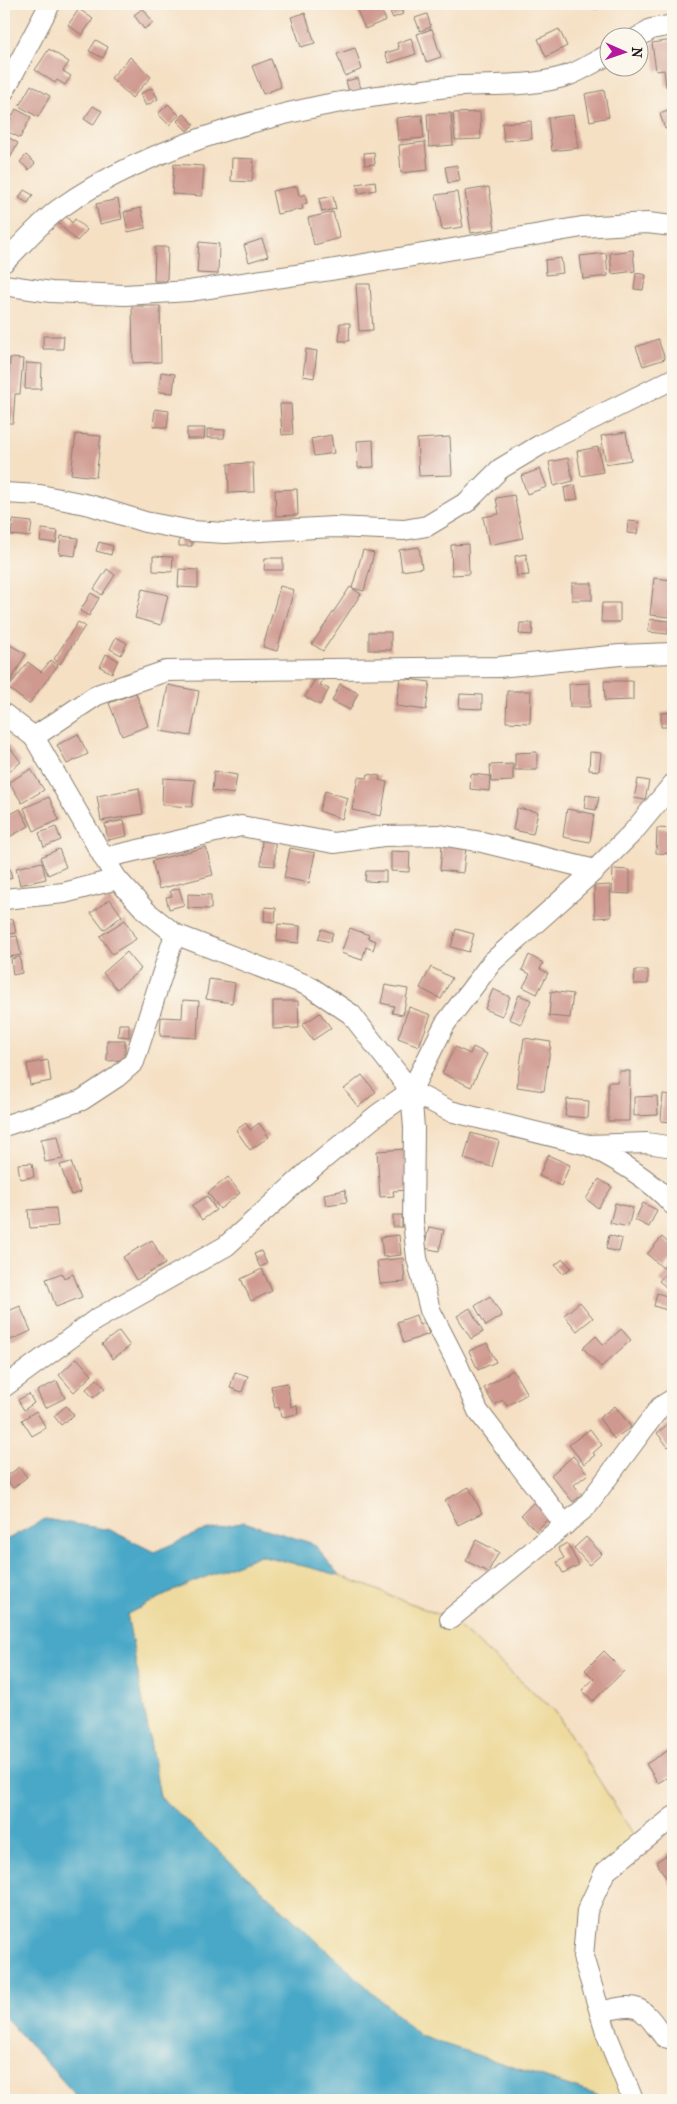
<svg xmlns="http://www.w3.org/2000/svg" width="677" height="2104" font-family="'IM FELL French Canon',serif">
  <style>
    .sand { fill: #eeda9e; stroke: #857b5d }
    .water { fill: #48a8c7; stroke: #326272 }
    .building { fill: #cf998f }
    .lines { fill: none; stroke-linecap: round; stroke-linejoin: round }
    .minor-casing { stroke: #887e70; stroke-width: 22 }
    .minor { stroke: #fff; stroke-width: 20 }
  </style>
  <rect width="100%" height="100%" fill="#fbf7ec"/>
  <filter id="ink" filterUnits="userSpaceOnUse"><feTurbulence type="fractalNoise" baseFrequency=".02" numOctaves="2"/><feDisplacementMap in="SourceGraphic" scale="10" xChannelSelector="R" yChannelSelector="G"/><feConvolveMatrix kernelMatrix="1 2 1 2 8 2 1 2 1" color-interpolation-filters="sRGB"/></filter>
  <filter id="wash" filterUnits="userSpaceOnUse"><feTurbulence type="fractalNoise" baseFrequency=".0096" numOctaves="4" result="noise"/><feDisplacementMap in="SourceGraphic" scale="20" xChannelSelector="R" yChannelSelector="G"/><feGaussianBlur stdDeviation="1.12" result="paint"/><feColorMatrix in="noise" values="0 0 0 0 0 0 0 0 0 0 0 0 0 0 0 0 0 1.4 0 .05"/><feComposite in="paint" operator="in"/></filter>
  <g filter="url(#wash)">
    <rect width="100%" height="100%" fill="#f5e0c4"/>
    <!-- sand -->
    <path class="sand" d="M260,1555L339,1575L450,1619L555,1711L639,1843L605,1872L583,1950L633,2100H612L420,2036L160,1797L127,1614L188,1584Z"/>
    <!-- water -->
    <path class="water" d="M45,1519L110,1530L154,1552L200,1532L244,1522L314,1544L339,1575L260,1555L188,1584L127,1614L160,1797L420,2036L612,2100H80L4,2016V1541Z"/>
    <g id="blocks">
      <!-- building -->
      <g class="building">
        <path d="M364,4H378L386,20L365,29L356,8Z"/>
        <path d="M386,4H398L403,14L393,18Z"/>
        <path d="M594,4H611L596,9Z"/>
        <path d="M143,8L153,23L144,29L134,15Z"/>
        <path d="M79,9L93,19L82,35L68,25Z"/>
        <path d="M305,13L315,43L301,47L291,17Z"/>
        <path d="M427,14L431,27L420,31L415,18Z"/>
        <path d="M432,29L441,57L426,62L417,34Z"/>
        <path d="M559,29L567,46L546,57L538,39Z"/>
        <path d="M411,38L416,54L389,63L385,53L399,49L397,43Z"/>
        <path d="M96,40L108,47L103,58L89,51Z"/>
        <path d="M673,40V87H666L664,70L656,71L652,43Z"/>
        <path d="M355,48L362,69L345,76L337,54Z"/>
        <path d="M49,49L69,62L63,71L71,76L65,85L57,80L55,83L35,70Z"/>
        <path d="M130,57L151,77L132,98L111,78Z"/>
        <path d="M271,59L281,87L263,94L252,66Z"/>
        <path d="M358,78L361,89L349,92L346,81Z"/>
        <path d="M31,85L50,96L38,117L19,106Z"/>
        <path d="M152,88L158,99L146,106L140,94Z"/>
        <path d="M604,90L609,117L590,121L585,94Z"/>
        <path d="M168,104L179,115L169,125L158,114Z"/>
        <path d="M93,106L102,111L93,125L84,119Z"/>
        <path d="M16,109L31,117L20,138L5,130Z"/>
        <path d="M673,109V126L665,129L660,114Z"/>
        <path d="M480,112L481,139L455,140L453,113Z"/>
        <path d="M451,113L453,145L429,147L427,114Z"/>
        <path d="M184,114L194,124L187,131L177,121Z"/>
        <path d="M422,115L424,138L398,140L396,118Z"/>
        <path d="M573,115L578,148L552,151L548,118Z"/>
        <path d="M531,121L532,139L504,141L502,123Z"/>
        <path d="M4,135L18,143L6,166L4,165Z"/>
        <path d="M425,142L428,170L401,173L399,145Z"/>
        <path d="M374,152L375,164L365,165L364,153Z"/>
        <path d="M26,155L35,163L29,170L20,162Z"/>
        <path d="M232,158L254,159L252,182L231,181Z"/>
        <path d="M174,164L204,166L202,196L172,194Z"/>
        <path d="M457,165L460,181L448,183L445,167Z"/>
        <path d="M375,181L376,190L359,193L357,184Z"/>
        <path d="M297,186L299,196L305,194L307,203L302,205L303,209L277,214L272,191Z"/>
        <path d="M489,187L495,229L471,233L465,191Z"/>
        <path d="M24,190L33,195L28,203L19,198Z"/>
        <path d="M457,192L463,227L442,230L436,195Z"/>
        <path d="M333,196L336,209L322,212L319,199Z"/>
        <path d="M118,199L122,219L100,224L96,204Z"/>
        <path d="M141,208L146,228L128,232L124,212Z"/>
        <path d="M333,212L340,238L314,245L308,218Z"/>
        <path d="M65,215L72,223L75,219L87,230L77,241L58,223Z"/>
        <path d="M262,239L268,256L249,262L244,245Z"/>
        <path d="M199,242L219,244L218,274L197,273Z"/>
        <path d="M155,247H168L167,281H154Z"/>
        <path d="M633,250L635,271L612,274L610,253Z"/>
        <path d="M606,253L608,276L583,279L580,256Z"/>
        <path d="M561,258L563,273L546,275L545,260Z"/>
        <path d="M636,273L646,275L643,290L634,289Z"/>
        <path d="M356,284H370L373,330L359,331Z"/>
        <path d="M132,306H160L161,362L133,363Z"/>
        <path d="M340,323H350L349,341H339Z"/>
        <path d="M43,336H64L63,349H43Z"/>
        <path d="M658,339L665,359L643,366L636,347Z"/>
        <path d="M306,349L317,351L314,378L303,376Z"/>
        <path d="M10,358L23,359L20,394H15L13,423H4V375L9,376Z"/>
        <path d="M26,363L42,364L41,389H25Z"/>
        <path d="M161,372L175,374L173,393L159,392Z"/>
        <path d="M280,404H291L293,434L282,435Z"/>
        <path d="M155,409L169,411L167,428L153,426Z"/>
        <path d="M187,428H205L204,439H187Z"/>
        <path d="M207,429L225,430L224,438H207Z"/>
        <path d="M626,432L631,460L606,464L601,436Z"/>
        <path d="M76,434L101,436L96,477L71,474Z"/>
        <path d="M331,435L334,453L314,456L311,439Z"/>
        <path d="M450,437L452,475L419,476L417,439Z"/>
        <path d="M373,440L374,467L358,468L357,441Z"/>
        <path d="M598,447L603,472L581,476L577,451Z"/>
        <path d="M568,458L573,481L554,486L549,462Z"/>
        <path d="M253,463L254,492L229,493L228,464Z"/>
        <path d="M540,469L547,487L527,494L521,476Z"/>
        <path d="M575,485L578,499L566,501L564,488Z"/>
        <path d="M297,489L298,515L276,516L275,490Z"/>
        <path d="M514,495L523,538L489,545L483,517L499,514L496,498Z"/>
        <path d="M13,520L32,522L30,537L11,535Z"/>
        <path d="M628,521L639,522L637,534L627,533Z"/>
        <path d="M42,529L58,531L56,543L40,541Z"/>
        <path d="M61,536L78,538L75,556L59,554Z"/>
        <path d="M179,539L192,540V546H179Z"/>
        <path d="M99,542L113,546L111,555L96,551Z"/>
        <path d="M468,544L469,574L452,575L451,545Z"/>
        <path d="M419,547L422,568L402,571L399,550Z"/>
        <path d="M363,550L374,553L364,591L352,588Z"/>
        <path d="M526,554L529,575L517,576L515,556Z"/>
        <path d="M153,556L173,557L172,572L153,571Z"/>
        <path d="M265,558H283V570H264Z"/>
        <path d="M107,569L115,575L102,595L94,589Z"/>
        <path d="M179,569L198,570V588L178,587Z"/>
        <path d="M654,578L673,580L670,617L650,615Z"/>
        <rect x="572" y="583" width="20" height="17"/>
        <path d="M280,586L294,590L277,651L263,647Z"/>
        <path d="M350,587L361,594L323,651L312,644Z"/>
        <path d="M142,589L168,595L161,625L135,618Z"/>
        <path d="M91,593L99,598L89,616L80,611Z"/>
        <path d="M602,603H620V622H601Z"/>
        <path d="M650,619L670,621L668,634L648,632Z"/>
        <path d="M78,622L85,626L60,664L54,659Z"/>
        <path d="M520,623H533L532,635L519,634Z"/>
        <rect x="369" y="632" width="22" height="18"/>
        <path d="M116,637L127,643L121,655L110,649Z"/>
        <path d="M5,642L26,654L10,682L4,679Z"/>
        <path d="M106,654L118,660L112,673L100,667Z"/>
        <path d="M51,660L58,665L29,704L8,688L28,662L41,672Z"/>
        <path d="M317,676L323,680L320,685L329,689L320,705L305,697Z"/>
        <path d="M400,678L430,682L426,710L396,706Z"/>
        <path d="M604,681H633V700L605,701Z"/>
        <path d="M590,683V707H570L569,684Z"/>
        <path d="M340,684L358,693L350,710L332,701Z"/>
        <path d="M168,685L199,691L191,736L160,731Z"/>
        <path d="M507,691H531L530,723L506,722Z"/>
        <path d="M136,693L148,726L122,736L109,703Z"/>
        <path d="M460,694L482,695V709L459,708Z"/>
        <path d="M673,712V727H661V713Z"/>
        <path d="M78,734L88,754L67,764L57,745Z"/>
        <path d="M4,740L21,762L4,776Z"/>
        <path d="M537,752V770H515V753Z"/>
        <path d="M590,752L601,753L599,771L589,770Z"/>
        <path d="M513,764V781L491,782L490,765Z"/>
        <path d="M31,769L44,790L22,803L9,782Z"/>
        <path d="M214,771L237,775L234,794L212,791Z"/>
        <path d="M368,774L380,776L379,780L387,782L381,816L352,810L358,777L367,778Z"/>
        <path d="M471,774L490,776L489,791L470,789Z"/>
        <path d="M163,778L195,780L192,807L162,805Z"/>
        <path d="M638,779L649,781L645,800L634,798Z"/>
        <path d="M139,788L143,814L101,821L97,796Z"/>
        <path d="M325,791L348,798L342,819L319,811Z"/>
        <path d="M586,795L599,797L596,810L584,808Z"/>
        <path d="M49,797L59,820L34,831L24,808Z"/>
        <path d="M517,808L538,812L533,834L513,830Z"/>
        <path d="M20,809L29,826L4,840V818Z"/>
        <path d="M567,809L594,814L590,842L563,837Z"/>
        <path d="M124,820L127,836L108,840L105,824Z"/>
        <path d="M56,827L61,840L44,847L39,833Z"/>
        <path d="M657,828L673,829V854L656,853Z"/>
        <path d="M262,837H275V866L261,865Z"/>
        <path d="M442,844L466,847L463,873L440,870Z"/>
        <path d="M206,847L213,875L159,889L152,861Z"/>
        <path d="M290,848L315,853L309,883L284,878Z"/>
        <path d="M59,849L66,867L48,875L41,857Z"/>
        <path d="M391,851L410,852L409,872L391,871Z"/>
        <path d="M42,862L46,879L20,885L16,868Z"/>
        <path d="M10,869L12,878L4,881V871Z"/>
        <path d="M613,869L630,870V894L612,893Z"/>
        <path d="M366,871H386V882L365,881Z"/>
        <path d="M610,885L611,917L595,918L594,886Z"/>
        <path d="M179,888L184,905L169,909L166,897L172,896L170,891Z"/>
        <path d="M188,894L211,895V909L188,908Z"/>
        <path d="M110,899L122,916L104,930L91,913Z"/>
        <path d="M265,907L276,908L275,922L264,921Z"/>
        <path d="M13,919L16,933L4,935V921Z"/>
        <path d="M125,920L136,939L112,954L100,936Z"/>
        <path d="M278,924L300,926L299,943L277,941Z"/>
        <path d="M350,928L369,935L368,938L376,941L373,950L366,947L362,960L341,953Z"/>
        <path d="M322,929L333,933L330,942L318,939Z"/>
        <path d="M456,929L474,934L469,952L451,947Z"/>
        <path d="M17,936L21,955L4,958V938Z"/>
        <path d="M127,952L141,969L117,989L103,973Z"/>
        <path d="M529,955L543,963L540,969L548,973L537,994L523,987L530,974L522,970Z"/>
        <path d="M20,957L22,973L13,975L11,959Z"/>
        <path d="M431,967L452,978L441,999L420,988Z"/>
        <path d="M635,970H648V984H634Z"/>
        <path d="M209,979L235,983L232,1003L206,999Z"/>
        <path d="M385,985L408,989L403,1015L392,1013L394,1006L381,1003Z"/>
        <path d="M493,989L510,997L502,1016L485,1009Z"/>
        <path d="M551,991L573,994L570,1018L549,1016Z"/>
        <path d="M519,995L531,1000L521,1024L509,1019Z"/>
        <path d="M183,1000L199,1001L197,1038L160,1036L161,1017L182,1018Z"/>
        <path d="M273,1001H298L299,1028L273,1029Z"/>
        <path d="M409,1007L431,1015L419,1046L398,1038Z"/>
        <path d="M320,1013L331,1028L313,1040L302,1025Z"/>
        <path d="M119,1024H129V1037L118,1036Z"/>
        <path d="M524,1038L551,1042L544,1091L517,1087Z"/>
        <path d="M107,1040H125V1060L107,1061Z"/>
        <path d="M455,1047L470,1054L473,1047L487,1054L471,1087L442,1073Z"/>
        <path d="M48,1060L51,1081L30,1085L27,1064Z"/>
        <path d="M619,1071H630L629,1121H608V1082H618Z"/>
        <path d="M362,1075L376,1092L358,1107L344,1089Z"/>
        <path d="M663,1094L673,1095L672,1122L661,1121Z"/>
        <path d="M657,1096L658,1115L634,1116V1097Z"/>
        <path d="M567,1099L589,1101L588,1118L565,1116Z"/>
        <path d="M246,1123L250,1130L259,1123L269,1137L250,1150L236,1130Z"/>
        <path d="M471,1133L499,1141L492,1167L464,1159Z"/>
        <path d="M58,1136L63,1159L45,1162L41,1139Z"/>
        <path d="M405,1149L408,1190L393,1191L394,1196L380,1197L377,1151Z"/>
        <path d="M548,1155L570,1165L561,1186L539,1176Z"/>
        <path d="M71,1162L81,1192L71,1195L60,1165Z"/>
        <path d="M32,1163L34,1177L20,1179L18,1164Z"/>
        <path d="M228,1177L240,1193L220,1209L208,1193Z"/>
        <path d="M599,1179L612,1187L598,1208L586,1199Z"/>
        <path d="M345,1190L347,1202L326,1205L324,1194Z"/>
        <path d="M207,1196L216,1210L202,1220L192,1206Z"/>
        <path d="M615,1203L633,1208L628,1227L610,1223Z"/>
        <path d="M643,1203L657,1210L649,1227L635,1220Z"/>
        <path d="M56,1208L58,1226L30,1228L28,1210Z"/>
        <rect x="393" y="1215" width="9" height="12"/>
        <path d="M429,1227L444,1230L439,1251L424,1248Z"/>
        <path d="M399,1235L401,1255L383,1257L381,1237Z"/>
        <path d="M609,1235L622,1239L619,1252L606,1249Z"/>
        <path d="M662,1237L673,1247V1257L663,1268L647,1254Z"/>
        <path d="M152,1240L165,1264L136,1280L123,1257Z"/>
        <path d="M261,1251L267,1264L260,1267L254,1254Z"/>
        <path d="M403,1258L405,1282L380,1284L377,1261Z"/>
        <path d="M563,1259L571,1268L563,1274L555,1265Z"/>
        <path d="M673,1265V1293L659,1281Z"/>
        <path d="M262,1269L272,1291L251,1301L241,1279Z"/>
        <path d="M62,1273L64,1278L73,1274L82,1297L56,1307L46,1279Z"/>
        <path d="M657,1293L673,1298L670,1311L654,1306Z"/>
        <path d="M490,1296L502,1316L486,1326L475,1306Z"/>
        <path d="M580,1302L593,1318L577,1331L564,1315Z"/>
        <path d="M20,1306L31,1331L11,1340L4,1322V1313Z"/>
        <path d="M470,1308L483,1332L471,1339L457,1316Z"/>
        <path d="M416,1315L419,1325L425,1323L429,1334L404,1343L397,1322Z"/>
        <path d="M621,1329L631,1340L601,1367L583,1348L596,1336L604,1345Z"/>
        <path d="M119,1331L130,1346L113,1359L102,1344Z"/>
        <path d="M487,1343L496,1362L478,1370L469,1351Z"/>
        <path d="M77,1358L92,1375L74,1392L59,1375Z"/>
        <path d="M513,1370L527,1394L507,1406L503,1400L494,1405L484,1388Z"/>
        <path d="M235,1372L248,1376L242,1392L230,1388Z"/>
        <path d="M97,1379L105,1388L93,1398L86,1389Z"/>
        <path d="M57,1381L65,1398L45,1408L37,1391Z"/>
        <path d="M287,1383L291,1407L297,1405L298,1414L281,1417L279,1407L275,1408L271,1386Z"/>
        <path d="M29,1394L34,1403L24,1410L18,1400Z"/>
        <path d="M66,1406L74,1415L61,1425L54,1416Z"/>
        <path d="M615,1406L631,1427L614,1439L599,1418Z"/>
        <path d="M36,1411L46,1428L32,1436L22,1420Z"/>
        <path d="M673,1420V1443L668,1447L657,1433Z"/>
        <path d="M590,1429L602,1445L593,1453L595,1455L584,1464L569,1445Z"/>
        <path d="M573,1456L588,1474L574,1485L582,1495L573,1502L551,1475Z"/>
        <path d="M19,1467L27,1477L13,1488L5,1478Z"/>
        <path d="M469,1487L482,1513L458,1525L445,1500Z"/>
        <path d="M537,1499L552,1515L536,1531L521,1515Z"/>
        <path d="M586,1537L602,1554L589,1565L574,1548Z"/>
        <path d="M476,1540L499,1552L488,1572L466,1561Z"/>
        <path d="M567,1543L579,1565L563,1573L557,1562L564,1558L558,1548Z"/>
        <path d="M604,1651L624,1671L593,1701L582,1690L594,1679L585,1670Z"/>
        <path d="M669,1750L673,1758V1774L658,1783L646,1764Z"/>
        <path d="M673,1851V1888L656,1862Z"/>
      </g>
    </g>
  </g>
  <g filter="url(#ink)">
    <use href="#blocks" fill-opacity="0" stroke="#887e70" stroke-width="1"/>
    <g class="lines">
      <!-- minor casing -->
      <g class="minor-casing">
        <g id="minor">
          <path d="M637,38L651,29L673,25"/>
          <path d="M4,91L50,4"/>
          <path d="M4,262C22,245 39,224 59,209C152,142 295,105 408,92C425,90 443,87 461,86C497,84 534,87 569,75C583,70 597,60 610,54"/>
          <path d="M4,285L51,292L125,295L189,291L330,270L582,227L647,223L673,226"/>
          <path d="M4,493L40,495L90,505L145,522L192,531L225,533L334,527L404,530L427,526L467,502L500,469L540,445L673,379"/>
          <path d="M4,714L34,737L97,695L166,671L499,667L620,655L673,653"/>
          <path d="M34,737L104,858L241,826L334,843L383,836L440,835L482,842L595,870"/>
          <path d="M104,858L117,879L146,911L175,934L309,986L351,1014L411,1091L450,1111L588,1145"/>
          <path d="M4,899L64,893L117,879"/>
          <path d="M411,1091L414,1128L413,1221L417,1258L430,1310L456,1361L478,1411L565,1525"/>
          <path d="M4,1126L82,1100L117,1077L134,1062L175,934"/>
          <path d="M673,1147L647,1143L588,1145C620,1162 649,1178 673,1205"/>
          <path d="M4,1387L95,1320L226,1246L310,1170L377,1115L411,1091L445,1024L492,962L595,870L633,832L673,784"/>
          <path d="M450,1619L585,1508L660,1407L673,1399"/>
          <path d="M600,2012C640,2002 640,2005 664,2037L673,2039"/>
          <path d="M633,2100L607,2035L583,1957L587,1911L605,1872L673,1817"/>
        </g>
      </g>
      <!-- minor -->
      <use href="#minor" class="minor"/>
    </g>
  </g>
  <!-- margin -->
  <rect width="677" height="2104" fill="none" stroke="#fbf7ec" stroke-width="20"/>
  <!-- north arrow -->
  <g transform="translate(624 52) rotate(92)"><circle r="24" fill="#fbf7ec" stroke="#a29f99"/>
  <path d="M0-4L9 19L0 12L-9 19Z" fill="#b5179e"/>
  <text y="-8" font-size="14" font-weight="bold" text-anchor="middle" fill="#1c1c1c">N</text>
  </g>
</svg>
